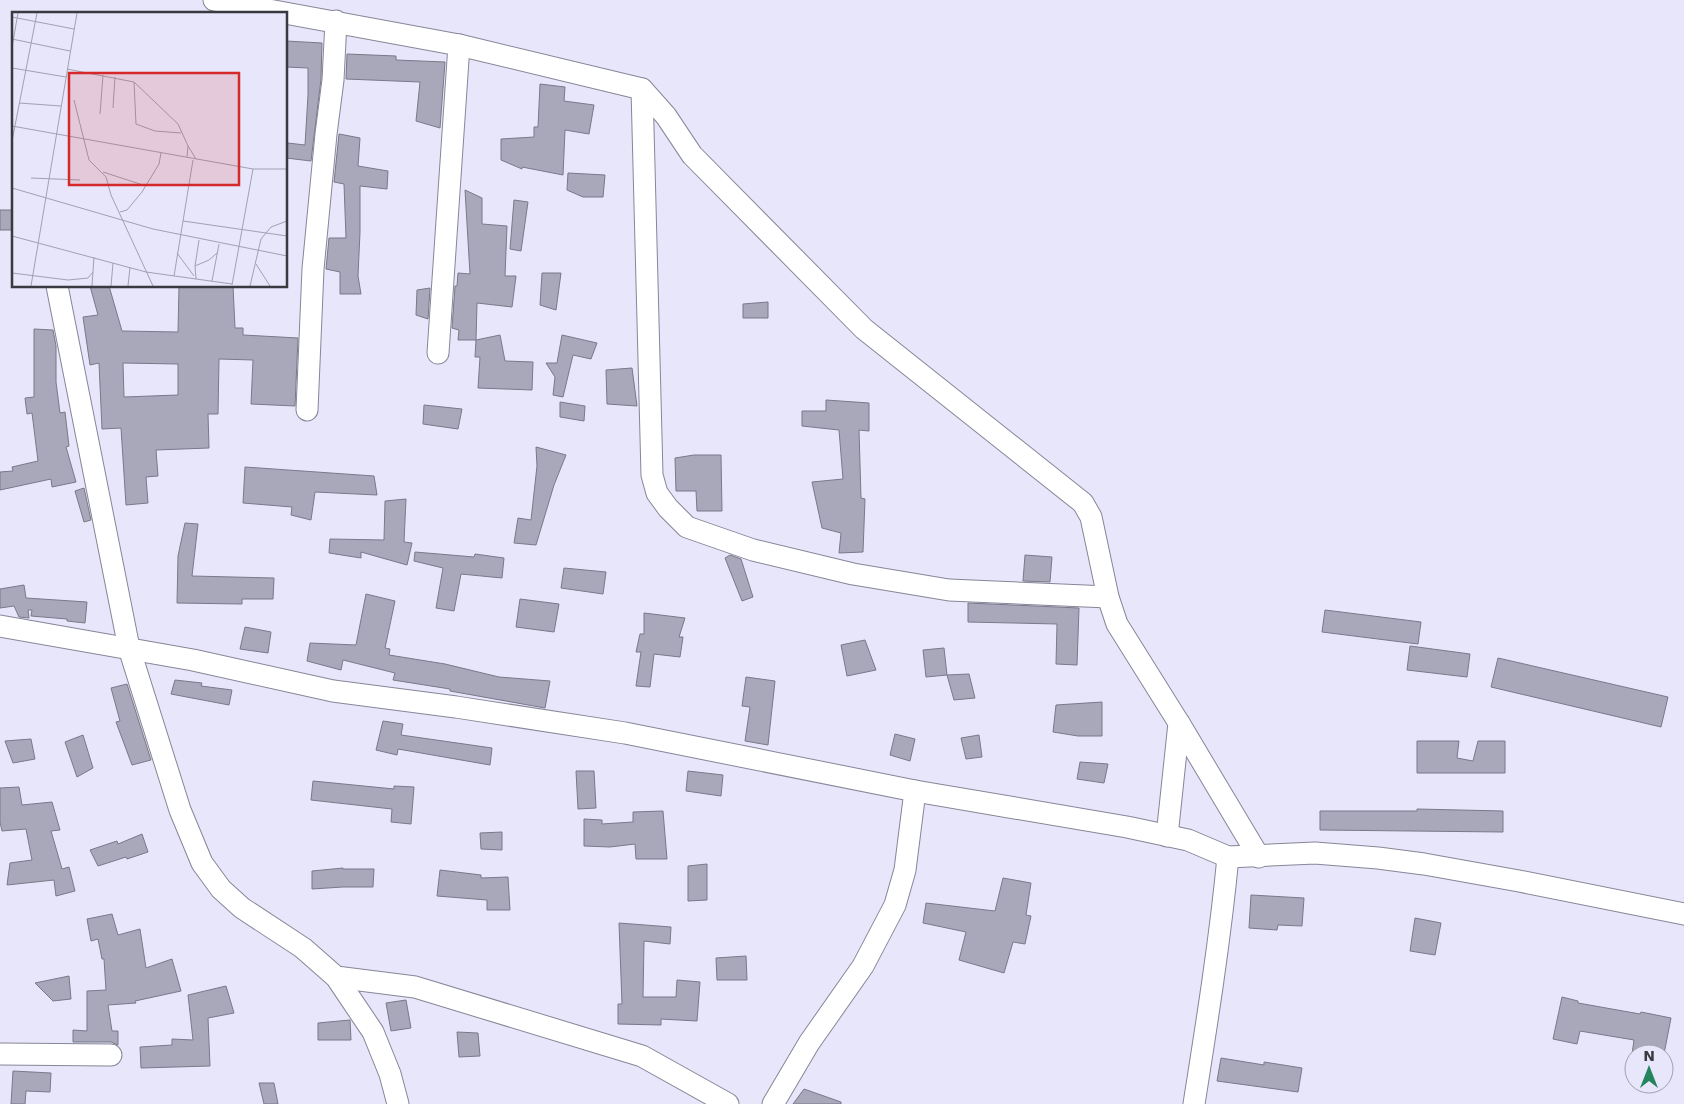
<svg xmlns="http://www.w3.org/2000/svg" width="1684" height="1104" font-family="'DejaVu Sans',sans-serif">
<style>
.building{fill:#a9a8ba;stroke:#79798a;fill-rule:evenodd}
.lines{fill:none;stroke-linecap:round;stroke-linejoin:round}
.street-casing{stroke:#878698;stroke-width:23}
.street{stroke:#fff;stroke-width:21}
.inset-road{fill:none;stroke:#a1a1b0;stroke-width:1}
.view{fill:#d62828;fill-opacity:0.15;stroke:#d62828;stroke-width:2.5}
.inset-edge{fill:none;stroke:#393940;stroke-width:2.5}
</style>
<rect width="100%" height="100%" fill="#e7e6fa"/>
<g class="building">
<path d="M286,41L322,43L321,79L311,161L286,158L288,143L305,145L308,95V68L286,67Z"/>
<path d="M347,54L396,56V60L445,62L440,128L416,121L420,82L346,79Z"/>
<path d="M540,84L565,87L564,101L594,105L589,134L565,130L563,175L522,167V169L501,160V139L534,137V127H538Z"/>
<path d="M339,134L360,138L358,166L388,171L387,189L360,186V232L358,276L361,294H340V272L326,269L329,238H346L344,184L334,182Z"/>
<path d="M568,173L605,175L603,197H583L567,190Z"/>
<path d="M465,190L482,198V224L507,226L505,276H516L512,307L477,303L476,340H458L459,330L452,328L455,286H457L458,273L470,274Z"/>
<path d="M514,200L528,202L521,251L510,249Z"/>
<rect x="0" y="210" width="14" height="20"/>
<path d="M542,273H561L556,310L540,305Z"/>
<path d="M90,286H109L122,331L178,332L179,286H233L235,328H243V335L298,338L295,406L251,404L253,360L219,359L218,414H208L209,448L156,450L158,476L146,477L148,503L126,505L121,428L102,429L99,363L90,365L83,317L98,315ZM123,363L178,364V395L124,397Z"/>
<path d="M430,288L428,319L416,315L417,290Z"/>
<path d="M768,302V318H743V304Z"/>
<path d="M34,329L53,330L56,346V382L60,413L65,412L69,446L66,447L76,482L52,487L51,479L0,490V472L13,471L12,467L38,461L32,413L27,414L25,398L34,397Z"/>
<path d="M500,335L505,361L533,362L532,390L478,388L480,357H475L476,340Z"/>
<path d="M562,335L597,343L591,359L573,355L563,397L553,395L555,377L546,363H557Z"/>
<path d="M632,368L637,406L607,404L606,370Z"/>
<path d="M826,400L869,403V431L859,430L861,498L865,499L863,552L839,553L841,533L822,528L812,482L843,479L839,430L802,426V411H826Z"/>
<path d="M560,402L585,406L584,421L560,417Z"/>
<path d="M424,405L462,409L458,429L423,424Z"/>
<path d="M536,447L566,455L554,485L536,545L514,543L518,518L531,520L537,466Z"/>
<path d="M694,455H721L722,511H697L696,491H676L675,458Z"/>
<path d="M245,467L374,476L377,495L315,492L311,520L291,515L292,507L243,503Z"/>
<path d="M84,488L91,520L84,522L75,491Z"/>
<path d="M406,499L404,542L412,543L407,565L361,552V558L329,553L330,539L384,540L385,501Z"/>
<path d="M185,523L198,524L192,576L274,578L273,599H242V604L177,603L178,556Z"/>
<path d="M415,552L474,557L475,554L504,558L502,578L461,574L454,611L436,608L443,568L414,561Z"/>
<path d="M730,555L741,559L753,597L742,601L725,558Z"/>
<path d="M1025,555L1052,557L1050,582L1023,581Z"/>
<path d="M564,568L606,572L603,594L561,588Z"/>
<path d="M24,585L26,598L87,602L85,623L67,621V619L31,616L32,610H28L29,618L19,617L14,606L0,608V589Z"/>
<path d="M366,594L395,601L385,648L390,649L389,655L445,664L499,677L550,681L545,708L450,691V689L393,680L395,673L343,660L341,670L307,661L310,643L356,645Z"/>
<path d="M520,599L559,604L554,632L516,627Z"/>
<path d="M968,603L1079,608L1077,665L1056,664L1057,624L968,622Z"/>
<path d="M1325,610L1421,622L1418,644L1322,632Z"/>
<path d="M644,613L685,618L679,637H683L680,657L654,654L650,687L636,686L641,652H636L640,634H644Z"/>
<path d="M245,627L271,632L268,653L240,649Z"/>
<path d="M865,640L876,670L847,676L841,645Z"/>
<path d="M1410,646L1470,654L1467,677L1407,670Z"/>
<path d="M944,648L947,675L926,677L923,650Z"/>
<path d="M1498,658L1668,697L1661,727L1491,687Z"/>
<path d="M969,674L975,698L954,700L947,675Z"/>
<path d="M746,677L775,681L768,745L745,741L750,707L742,706Z"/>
<path d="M175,680L202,683L201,686L232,690L229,705L171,694Z"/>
<path d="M127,684L151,760L132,765L116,722L120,721L111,688Z"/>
<path d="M1102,702V736H1078L1053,732L1056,705Z"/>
<path d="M383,721L403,724L401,735L492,748L490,765L398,749L397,755L376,750Z"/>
<path d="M895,734L915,739L910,761L890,755Z"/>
<path d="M83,735L93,768L77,777L65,742Z"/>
<path d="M979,735L982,757L966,759L961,738Z"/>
<path d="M31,739L35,759L13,763L5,741Z"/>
<path d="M1417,741H1459L1457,758L1473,761L1478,741H1505V773H1417Z"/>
<path d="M1080,762L1108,764L1104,783L1077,779Z"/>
<path d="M576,771H594L596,808L578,809Z"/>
<path d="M688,771L723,775L721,796L686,791Z"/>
<path d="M313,781L394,789V786L414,787L411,824L391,822L392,809L311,800Z"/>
<path d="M19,787L22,805L52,802L60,830L51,831L62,869L69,867L75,891L56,896L54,880L7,885L10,863L32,860L26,829L2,831L0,822V788Z"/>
<path d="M1417,809L1503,811V832L1320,830V811H1417Z"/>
<path d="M663,811L667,859H636L635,844L610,847L584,846V819L602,820V824L633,822V812Z"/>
<path d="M502,832V850L481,849L480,833Z"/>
<path d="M142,834L148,852L127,859L126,857L98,866L90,850L117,841L118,844Z"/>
<path d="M707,864V900L688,901V866Z"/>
<path d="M343,868V869H374L373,887H343L312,889V871Z"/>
<path d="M440,870L481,875V878L508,877L510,910H487V900L437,896Z"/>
<path d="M1003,878L1031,883L1026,915L1031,916L1025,944L1013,942L1004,973L959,960L966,932L923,923L926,903L995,911Z"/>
<path d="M1251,895L1304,898L1302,926L1278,925L1277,930L1249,928Z"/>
<path d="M112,914L118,935L140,929L146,968L172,959L181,991L135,1001L136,1003L108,1005L112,1031H118V1045L111,1042H73V1030L87,1031V991L106,990L104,959H102L98,939L91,941L87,919Z"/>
<path d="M1415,918L1441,923L1435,955L1410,951Z"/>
<path d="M619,923L671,927L670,944L644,941L643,997H676L677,980L700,982L697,1021L661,1019V1025L618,1024V1004H622Z"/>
<path d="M746,956L747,980H717L716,958Z"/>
<path d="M69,976L71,999L53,1001L35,983Z"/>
<path d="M226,986L234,1013L208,1018L210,1066L141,1068L140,1047L172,1045V1039L193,1040L188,995Z"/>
<path d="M1562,997L1578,1001V1003L1640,1014L1641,1012L1671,1018L1664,1054H1632L1634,1040L1580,1031L1577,1044L1553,1039Z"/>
<path d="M406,1000L411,1028L391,1031L386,1003Z"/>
<path d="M350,1020L351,1040H318V1023Z"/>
<path d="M457,1032L478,1033L480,1056L459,1057Z"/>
<path d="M1221,1058L1264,1065V1062L1302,1068L1298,1092L1217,1081Z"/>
<path d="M13,1071L51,1073L50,1092L26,1091L25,1104H11Z"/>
<path d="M259,1083H274L278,1104H264Z"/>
<path d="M804,1089L841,1102V1104H793Z"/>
</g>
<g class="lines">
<g class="street-casing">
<g id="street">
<path d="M214,0L459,45L642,89L652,475L657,493L668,508L687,527L753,550L853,574L949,590L1108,597"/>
<path d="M642,89L666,116L692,155L864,329L1083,503L1091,517L1108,597L1117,624L1179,723L1167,836"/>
<path d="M57,286L129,648L180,810L202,863L221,889L242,908L303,948L336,977L373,1032L390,1074L398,1104"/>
<path d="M438,353L459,45"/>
<path d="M307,410L313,269L326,134L333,80L336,21"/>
<path d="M0,626L193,660L333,691L456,707L625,733L915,791L1127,827L1188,840L1228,857L1315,853L1378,858L1424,864L1519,881L1684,914"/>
<path d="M1179,723L1259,857"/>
<path d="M336,977L415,987L642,1056L728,1104"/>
<path d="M0,1054L111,1055"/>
<path d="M773,1104L809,1043L863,966L895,905L905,870L915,791"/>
<path d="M1194,1104C1207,1022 1220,940 1228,857"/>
</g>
</g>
<use href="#street" class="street"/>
</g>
<g transform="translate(12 12)">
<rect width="275" height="275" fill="#e7e6fa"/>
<path class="inset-road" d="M0,5L62,17M0,27L58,39M0,35L6,1M0,56L54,65M55,57L122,70L124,112L143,119L169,121M122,70L166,112L176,134L175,145M62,88L77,148L94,165L99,183L141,274M7,91L49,94M101,96L103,65M88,102L91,63M0,114L241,157H275M0,129L25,1M176,134L184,147M91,160L134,174M19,166L68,168M0,176L141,217L275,244M108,200L115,198L130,180L147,152L149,141M171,209L275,224M0,224L134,260L220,272M165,241L182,264M244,252L258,274M183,254L187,228M0,261L56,268L76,266L81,260M162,264L181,148M184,267L183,254L197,248L205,241M200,269L207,232M220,273L241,157M19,274L65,1M80,274L82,245M99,274L101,251M116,274L118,255M238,274L249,227L259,215L275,209"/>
<path class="view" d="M57,61H227V173H57Z"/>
<rect width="275" height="275" class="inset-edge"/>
</g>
<g transform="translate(1649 1069)"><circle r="24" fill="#e7e6fa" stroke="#a1a1b0"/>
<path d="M0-4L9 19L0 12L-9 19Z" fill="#23845d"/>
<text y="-8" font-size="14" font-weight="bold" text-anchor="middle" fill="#393940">N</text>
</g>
</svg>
